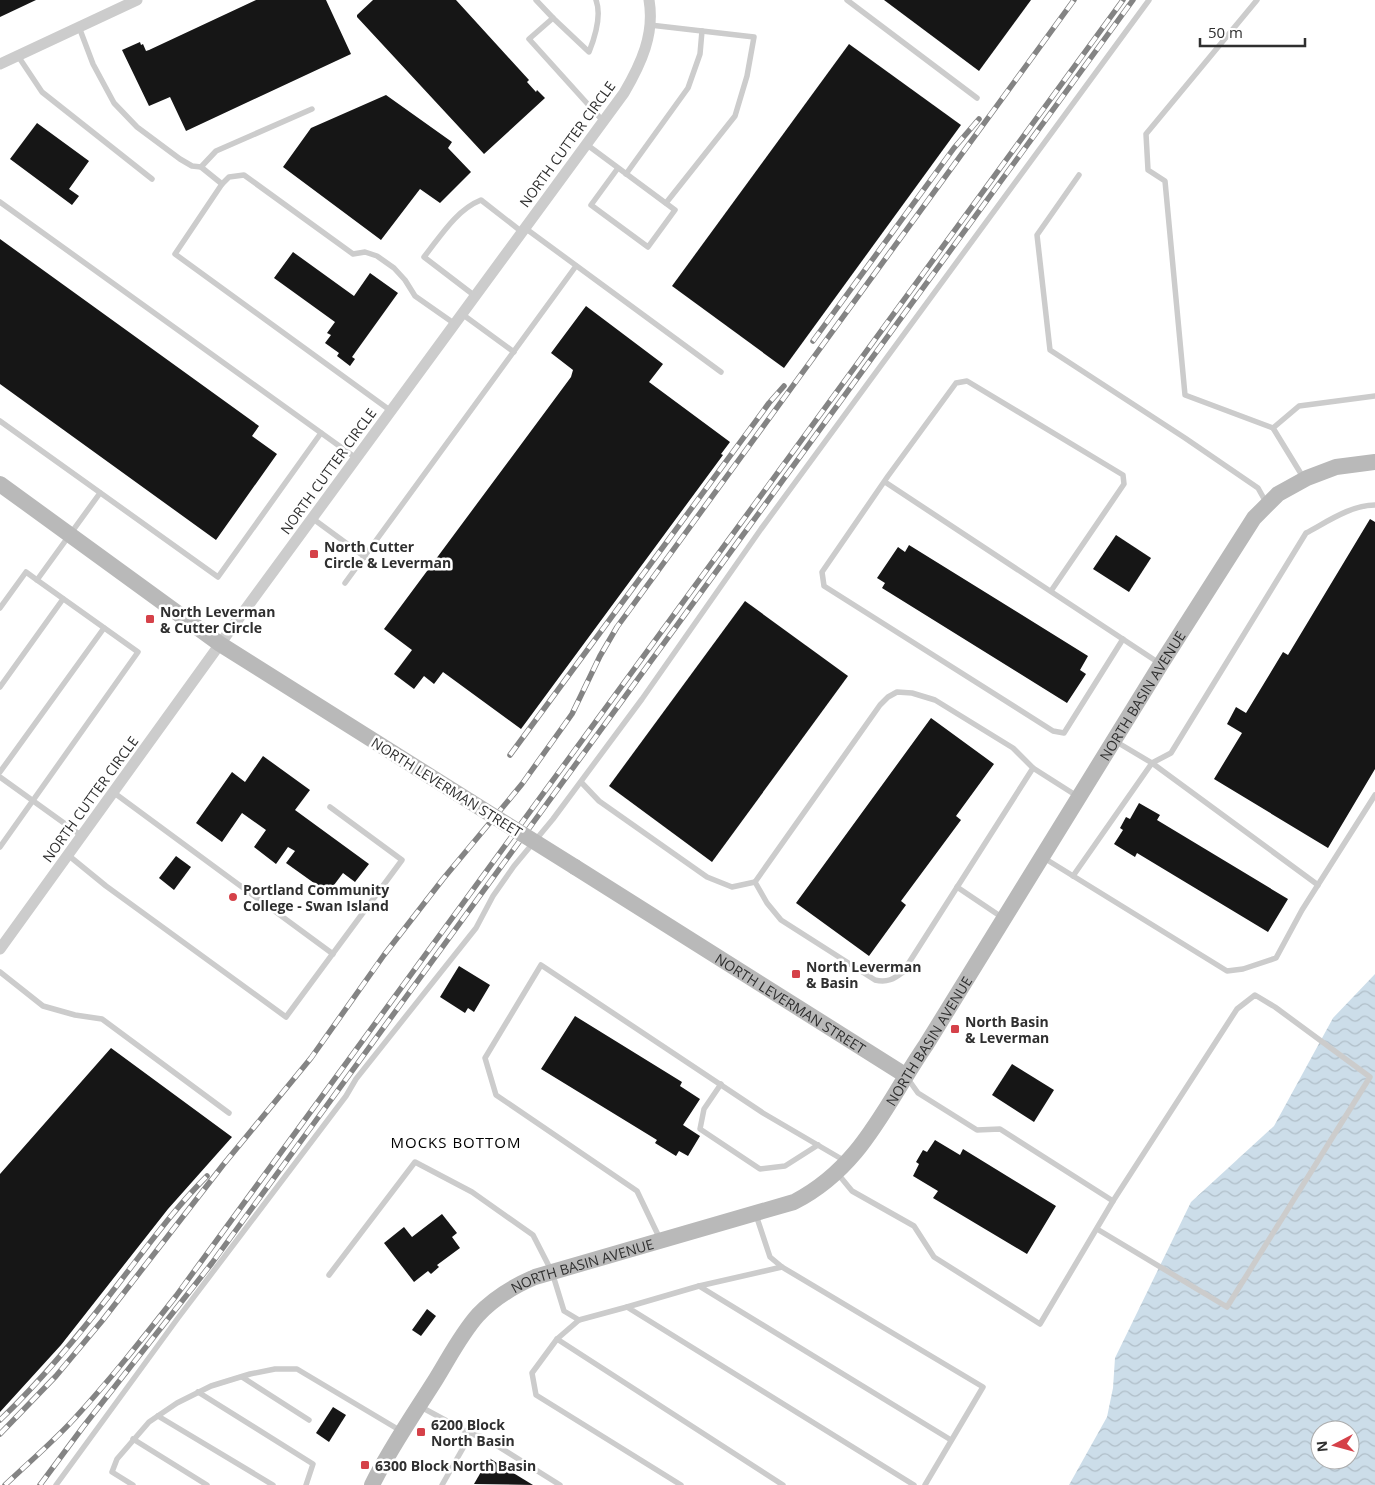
<svg xmlns="http://www.w3.org/2000/svg" width="1375" height="1485" font-family="'Open Sans',sans-serif">
<style>
.water{fill:url(#water-waves);fill-rule:evenodd}
.building{fill:#161616}
.lines{fill:none;stroke-linecap:round;stroke-linejoin:round}
.lane{stroke:#ccc;stroke-width:5.5}
.street{stroke:#ccc;stroke-width:11}
.secondary{stroke:#b9b9b9;stroke-width:16}
.rail-casing{stroke:#848484;stroke-width:5.5}
.rail{stroke:#fff;stroke-width:4;stroke-dasharray:11;stroke-linecap:butt}
.secondary-bridge{stroke:#b9b9b9;stroke-width:16}
.poi-dot{fill:#d54149;stroke:#fff;stroke-width:2}
.labels{text-anchor:middle;dominant-baseline:central;stroke-width:5;stroke-linejoin:round;paint-order:stroke}
.street-label{font-size:14px;fill:#2f2f2f;stroke:#fff}
.poi-label{font-size:14px;font-weight:bold;fill:#2f2f2f;stroke:#fff;text-anchor:start}
.neighbourhood-label{font-size:15px;letter-spacing:1px;fill:#000;stroke:#fff}
</style>
<defs>
<pattern id="water-waves" width="16" height="10" patternUnits="userSpaceOnUse" patternTransform="scale(1.25)"><rect width="16" height="10" fill="#ccdde9"/><path d="M0 5q4-4 8 0t8 0" fill="none" stroke="#b0bec8"/></pattern>
</defs>
<rect width="100%" height="100%" fill="#fff"/>
<path class="water" d="M1375,974V1485H1069L1107,1417L1113,1388L1115,1358L1191,1202L1274,1126L1333,1018ZM1320,1430H1350V1460H1320Z"/>
<g class="building">
<path d="M0,0H36L0,17Z"/>
<path d="M256,0H326L351,54L186,131L170,97L149,106L122,50L140,42L141,45L143,44L146,51L149,50Z"/>
<path d="M373,0H456L529,80L527,82L536,92L537,90L545,98L484,154L357,17V15Z"/>
<path d="M884,0H1031L979,71Z"/>
<path d="M849,44L961,125L784,368L672,286Z"/>
<path d="M386,95L452,142L448,148L471,172L440,203L420,189L381,240L283,167L311,128Z"/>
<path d="M37,123L89,161L69,189L79,196L72,205L10,159Z"/>
<path d="M0,239L259,426L252,436L277,454L216,540L0,384Z"/>
<path d="M293,252L354,296L370,273L398,293L352,357L355,359L350,366L337,356L339,353L325,343L331,335L327,333L335,322L274,278Z"/>
<path d="M586,306L663,364L649,382L730,442L721,454L723,455L521,729L443,672L434,684L424,676L414,689L394,674L412,650L384,629L571,377L573,370L551,353Z"/>
<path d="M1370,519L1375,522V769L1328,848L1214,779L1242,733L1227,724L1236,707L1246,713L1283,652L1288,655Z"/>
<path d="M1116,535L1151,558L1129,592L1093,569Z"/>
<path d="M909,545L1088,656L1080,670L1086,674L1067,703L882,588L885,583L877,578L898,547L905,552Z"/>
<path d="M745,601L848,676L712,862L609,786Z"/>
<path d="M931,718L994,764L956,816L961,820L901,901L906,905L869,956L796,903Z"/>
<path d="M263,756L310,790L295,810L369,864L355,882L343,873L328,893L286,863L295,851L288,847L276,864L254,847L266,830L242,813L222,842L196,823L232,772L245,782Z"/>
<path d="M1139,803L1160,815L1157,820L1288,899L1268,932L1137,853L1135,857L1114,844L1123,830L1120,828L1126,817L1130,819Z"/>
<path d="M176,856L191,867L174,890L159,878Z"/>
<path d="M459,966L490,985L474,1012L468,1008L465,1013L440,997Z"/>
<path d="M575,1016L682,1082L680,1086L700,1099L683,1125L700,1136L688,1156L679,1151L676,1156L655,1143L657,1140L541,1069Z"/>
<path d="M111,1048L232,1137L168,1209L61,1345L0,1412V1174Z"/>
<path d="M1012,1064L1054,1090L1034,1122L992,1095Z"/>
<path d="M935,1140L960,1155L963,1149L1056,1206L1027,1254L933,1198L938,1191L913,1176L919,1164L916,1162L923,1150L927,1152Z"/>
<path d="M442,1214L457,1233L452,1237L460,1248L437,1265L439,1267L431,1274L428,1271L414,1282L384,1243L404,1227L412,1237Z"/>
<path d="M427,1309L436,1316L421,1336L412,1330Z"/>
<path d="M333,1407L346,1415L329,1442L316,1433Z"/>
<path d="M489,1458L533,1485L474,1484Z"/>
</g>
<g class="lines">
<g class="lane">
<path d="M536,0L553,18"/>
<path d="M596,0C602,16 595,37 589,52L553,18L529,39L603,121"/>
<path d="M847,0L977,98"/>
<path d="M1257,0L1146,134L1148,170L1165,181L1185,395L1273,428"/>
<path d="M650,25L754,37L747,76L735,116L666,203"/>
<path d="M79,27L93,64L114,103L137,127L180,159L192,166L201,167L222,184"/>
<path d="M18,56L42,92L152,179"/>
<path d="M586,144L675,210L648,247L591,205L618,168"/>
<path d="M201,167L216,151L312,109"/>
<path d="M626,174L688,88L700,54L702,31"/>
<path d="M1079,175L1037,235L1050,350L1185,438L1258,488L1267,504"/>
<path d="M0,202L356,458"/>
<path d="M525,228L721,372"/>
<path d="M475,296L424,257C440,237 456,210 481,200L522,232"/>
<path d="M462,314L514,352"/>
<path d="M391,411L175,254L222,184L229,177L244,175L353,254L365,252L377,256L394,268L405,280L415,296L455,324"/>
<path d="M0,421L218,577L321,433"/>
<path d="M1303,477L1273,428L1299,406L1375,396"/>
<path d="M885,482L1159,663"/>
<path d="M312,518L365,557"/>
<path d="M345,583L576,266"/>
<path d="M1051,591L1124,484L1123,475L967,381L956,383L888,476L822,572L824,586L1053,731L1064,733L1123,639"/>
<path d="M0,608L26,572L37,580"/>
<path d="M0,687L63,599"/>
<path d="M897,692L912,693L935,700L1013,748L1033,768L903,972C894,979 887,983 875,980L781,920L767,903L755,882L880,705L888,697Z"/>
<path d="M1115,741L1152,763L1171,753L1306,533C1327,522 1351,505 1375,505"/>
<path d="M1033,768L1077,796"/>
<path d="M0,772L104,628"/>
<path d="M0,777L82,836"/>
<path d="M581,782L599,801L707,877L732,887L755,882"/>
<path d="M113,792L333,954"/>
<path d="M0,847L138,652L37,580L100,493"/>
<path d="M68,855L106,886L286,1017L402,860L330,807"/>
<path d="M1044,858L1227,971L1243,969L1276,958L1302,910L1375,795"/>
<path d="M1073,876L1152,763L1318,885"/>
<path d="M957,887L1003,918"/>
<path d="M0,972L43,1006L75,1015L102,1019L229,1113"/>
<path d="M908,1079L918,1093L977,1130L1000,1129L1113,1201"/>
<path d="M721,1084L704,1109L700,1129L760,1169L785,1166L818,1145"/>
<path d="M838,1174L852,1191L914,1226L934,1257L1040,1324L1113,1201L1237,1009L1255,995L1275,1007L1370,1077L1227,1307L1097,1229"/>
<path d="M756,1215L770,1257L782,1267L983,1387L925,1485"/>
<path d="M660,1239L637,1191L496,1095L485,1058L541,965L763,1113L845,1161"/>
<path d="M782,1267L699,1286L951,1440"/>
<path d="M329,1275L415,1162L472,1192L533,1235L552,1272L564,1311L579,1320L557,1339L532,1373L536,1395L681,1485"/>
<path d="M699,1286L627,1307L914,1485"/>
<path d="M579,1320L627,1307"/>
<path d="M557,1339L783,1485"/>
<path d="M242,1377L309,1420"/>
<path d="M198,1392L313,1464L306,1485"/>
<path d="M421,1407L471,1434L483,1437L560,1485"/>
<path d="M158,1416L273,1485"/>
<path d="M133,1439L207,1485"/>
<path d="M56,1485L178,1318L346,1096L356,1079L476,928L493,896L514,866L553,819L642,699L761,529L1149,0"/>
<path d="M133,1485L112,1472L117,1459L149,1422L177,1403L211,1386L250,1374L275,1369H297L401,1431"/>
<path d="M442,1485L471,1434"/>
</g>
<g class="street">
<path d="M0,64L137,0"/>
<path d="M0,949L220,644L624,93C641,64 655,34 649,0"/>
</g>
<g class="secondary">
<path d="M0,484L220,644L471,802"/>
<path id="s1" d="M575,867L905,1075"/>
<path id="s2" d="M372,1485C390,1448 414,1414 436,1379C449,1358 461,1334 478,1315C494,1298 514,1286 535,1277L794,1202C862,1167 885,1105 926,1045L1161,664L1254,518L1278,494L1307,478L1336,467L1375,462"/>
</g>
<g class="rail-casing">
<g id="rail">
<path d="M813,341L954,148L979,119"/>
<path d="M510,755L769,403L784,386"/>
<path d="M0,1420C45,1377 84,1329 122,1279C149,1244 175,1208 207,1176"/>
<path d="M0,1434L56,1376L102,1321L223,1165L311,1058L384,955L443,879L522,784L572,714L600,656L617,627L1074,0"/>
<path d="M5,1485C28,1463 52,1443 74,1419C110,1380 143,1338 176,1296L1123,0"/>
<path d="M40,1485L83,1427L212,1263L1133,0"/>
</g>
</g>
<use href="#rail" class="rail"/>
<path class="secondary-bridge" d="M471,802L575,867"/>
</g>
<g class="poi-dot">
<rect x="309" y="549" width="10" height="10" rx="2.5"/>
<rect x="145" y="614" width="10" height="10" rx="2.5"/>
<circle cx="233" cy="897" r="5"/>
<rect x="791" y="969" width="10" height="10" rx="2.5"/>
<rect x="950" y="1024" width="10" height="10" rx="2.5"/>
<rect x="416" y="1427" width="10" height="10" rx="2.5"/>
<rect x="360" y="1460" width="10" height="10" rx="2.5"/>
</g>
<g class="labels">
<g class="street-label">
<text transform="translate(567 144) rotate(-54)">NORTH CUTTER CIRCLE</text>
<text transform="translate(328 471) rotate(-54)">NORTH CUTTER CIRCLE</text>
<text stroke="none"><textPath href="#s2" startOffset="1158">NORTH BASIN AVENUE</textPath></text>
<text transform="translate(447 787) rotate(32)">NORTH LEVERMAN STREET</text>
<text transform="translate(90 799) rotate(-54)">NORTH CUTTER CIRCLE</text>
<text stroke="none"><textPath href="#s1" startOffset="255">NORTH LEVERMAN STREET</textPath></text>
<text stroke="none"><textPath href="#s2" startOffset="752">NORTH BASIN AVENUE</textPath></text>
<text stroke="none"><textPath href="#s2" startOffset="318">NORTH BASIN AVENUE</textPath></text>
</g>
<g class="poi-label">
<text x="324" y="546">North Cutter<tspan x="324" dy="16">Circle &amp; Leverman</tspan></text>
<text x="160" y="611">North Leverman<tspan x="160" dy="16">&amp; Cutter Circle</tspan></text>
<text x="243" y="889">Portland Community<tspan x="243" dy="16">College - Swan Island</tspan></text>
<text x="806" y="966">North Leverman<tspan x="806" dy="16">&amp; Basin</tspan></text>
<text x="965" y="1021">North Basin<tspan x="965" dy="16">&amp; Leverman</tspan></text>
<text x="431" y="1424">6200 Block<tspan x="431" dy="16">North Basin</tspan></text>
<text x="375" y="1465">6300 Block North Basin</text>
</g>
<g class="neighbourhood-label">
<text x="456" y="1142">MOCKS BOTTOM</text>
</g>
</g>
<g transform="translate(1335 1445) rotate(264)"><circle r="24" fill="#ffffff" stroke="#acacac"/>
<path d="M0-4L9 19L0 12L-9 19Z" fill="#d54149"/>
<text y="-8" font-size="14" font-weight="bold" text-anchor="middle" fill="#2f2f2f">N</text>
</g>
<path d="M1200 38v8h105v-8" fill="none" stroke="#2f2f2f" stroke-width="2.5"/>
<text x="1208" y="38" font-size="15" fill="#2f2f2f" stroke="#ffffff" stroke-width="4" paint-order="stroke">50 m</text>
</svg>
